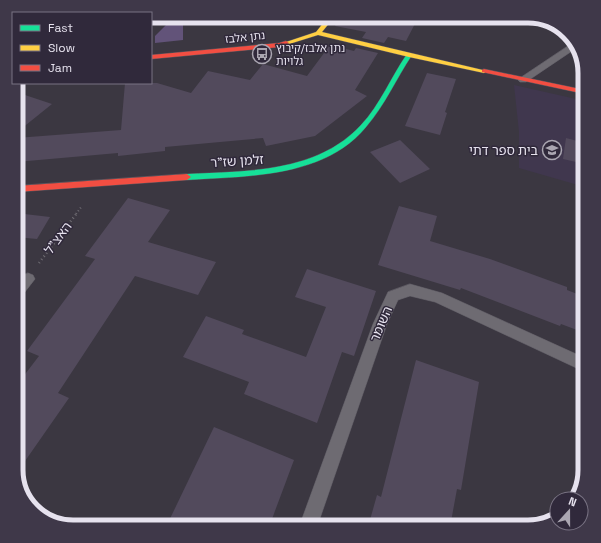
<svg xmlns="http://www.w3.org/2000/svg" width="601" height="543" font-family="'Space Grotesk','Noto Sans Hebrew',sans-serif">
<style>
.built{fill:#40374e}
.green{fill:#625379}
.building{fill:#524a5c}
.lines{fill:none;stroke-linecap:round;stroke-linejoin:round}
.lane-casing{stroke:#59565f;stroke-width:1}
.fast-casing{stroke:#59565f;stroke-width:1}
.slow-casing{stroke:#59565f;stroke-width:1}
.jam-casing{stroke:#59565f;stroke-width:1}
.path-far1{stroke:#6f6c73;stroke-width:2;stroke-dasharray:1 2.5;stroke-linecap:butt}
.path{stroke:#6f6c73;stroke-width:2.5;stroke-dasharray:1 3;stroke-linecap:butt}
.lane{fill:#6e6b72;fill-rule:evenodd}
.fast{fill:#16e098;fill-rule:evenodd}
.slow{fill:#ffcf43;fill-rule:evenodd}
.jam{fill:#f24e42;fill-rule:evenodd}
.labels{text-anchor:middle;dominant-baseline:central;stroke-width:3;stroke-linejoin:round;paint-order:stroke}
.far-street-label{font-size:11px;fill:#e6e2ee;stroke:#30293b}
.far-poi-label{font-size:11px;fill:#e6e2ee;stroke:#30293b;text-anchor:start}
.poi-label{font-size:13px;fill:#e6e2ee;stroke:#30293b;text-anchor:end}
.street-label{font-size:13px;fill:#e6e2ee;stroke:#30293b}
.rim{fill:none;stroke:#e6e2ee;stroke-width:5}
</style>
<rect width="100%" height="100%" fill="#3b3741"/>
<path class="built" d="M514,85L585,101V187L519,168V132Z"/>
<path class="green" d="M171,20L183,21V40L155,43V36Z"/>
<g class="building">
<path d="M340,16H419L406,41L388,37L384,43L362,38L366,32L335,26Z"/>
<path d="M330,45L354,51L356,48L378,53L355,90L367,96L315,136L266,146L263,138L165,147V151L118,156V153L16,162V138L121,130L125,83H157L191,93L208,71L250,80L263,64L307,76Z"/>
<path d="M427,73L456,79L445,112L447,113L440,135L405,126Z"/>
<path d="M16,92L52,104L16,133Z"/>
<path d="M566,138L585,143V164L563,159Z"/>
<path d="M400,140L430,169L400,183L370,152Z"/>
<path d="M128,198L170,210L148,242L216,262L198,295L135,276L58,393L69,398L16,474V386L39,356L27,351L95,259L85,256Z"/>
<path d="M399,206L437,216L430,241L490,259L567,287V290L585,297V333L561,324L560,326L461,288L460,290L378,265Z"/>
<path d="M16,213L50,217L37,239L16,237Z"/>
<path d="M307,269L376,291L354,356L342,352L317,423L244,394L249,382L183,357L206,316L244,330L242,334L306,357L326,307L295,297Z"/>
<path d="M416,360L479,382L461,490L457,489L450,527H368L377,495L381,497Z"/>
<path d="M214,427L294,460L269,527H166Z"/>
</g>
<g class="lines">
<g class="lane-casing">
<g id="lane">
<path d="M571,44H573L575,49L526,82H520L518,80L520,78Z"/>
<path d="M28,273L33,275L35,279L21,297L16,299V283L23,275Z"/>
<path d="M410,284L442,293L585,358V372L435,302L410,296L398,300L387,324L317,527H299L373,324L388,292Z"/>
</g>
</g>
<g class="fast-casing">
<path id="fast" d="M407,54L412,55C396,79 385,105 366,127C324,178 247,176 187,180L183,177L187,174C246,171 317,173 361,125C380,105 391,77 407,54Z"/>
</g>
<g class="slow-casing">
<path id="slow" d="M329,16H335L322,32L487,71L484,73L409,57L318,35L286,45L283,43L316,32Z"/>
</g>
<g class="jam-casing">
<g id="jam">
<path d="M286,41L289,43L280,47L151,59V55L279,43Z"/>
<path d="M484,69L585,90V94L482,72V70Z"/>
<path d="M187,174L191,177L187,180L16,192V186Z"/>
</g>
</g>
<path class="path-far1" d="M76,214L82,206"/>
<path class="path" d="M39,263L77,213"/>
<use href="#lane" class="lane"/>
<use href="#fast" class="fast"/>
<use href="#slow" class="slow"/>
<use href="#jam" class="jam"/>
</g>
<defs>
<g id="bus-ring" transform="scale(1)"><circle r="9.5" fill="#30293b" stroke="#aaa6b1" stroke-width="1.5"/><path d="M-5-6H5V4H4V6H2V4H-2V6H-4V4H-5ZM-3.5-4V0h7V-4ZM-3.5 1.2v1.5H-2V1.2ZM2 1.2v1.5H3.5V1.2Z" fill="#aaa6b1"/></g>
<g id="school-ring" transform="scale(1)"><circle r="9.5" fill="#30293b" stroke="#aaa6b1" stroke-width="1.5"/><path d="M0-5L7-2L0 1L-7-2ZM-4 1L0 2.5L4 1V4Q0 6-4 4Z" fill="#aaa6b1"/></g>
</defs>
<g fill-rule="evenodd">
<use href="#bus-ring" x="262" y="54"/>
<use href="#school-ring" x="552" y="150"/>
</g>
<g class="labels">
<g class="far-street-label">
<text transform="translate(245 37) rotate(-6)">נתן אלבז</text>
</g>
<g class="far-poi-label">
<text x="276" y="48">נתן אלבז/קיבוץ<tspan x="276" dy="13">גלויות</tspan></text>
</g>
<g class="poi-label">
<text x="538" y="150">בית ספר דתי</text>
</g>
<g class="street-label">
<text transform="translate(237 161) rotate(-4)">זלמן שז"ר</text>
<text transform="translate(58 238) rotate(-54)">האצ"ל</text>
<text transform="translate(381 324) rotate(-67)">השומר</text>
</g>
</g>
<path d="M0 0H601V543H0ZM73 23H528A50 50 0 0 1 578 73V470A50 50 0 0 1 528 520H73A50 50 0 0 1 23 470V73A50 50 0 0 1 73 23Z" fill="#3f3849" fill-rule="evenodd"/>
<path class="rim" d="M73 23H528A50 50 0 0 1 578 73V470A50 50 0 0 1 528 520H73A50 50 0 0 1 23 470V73A50 50 0 0 1 73 23Z"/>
<rect x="12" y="12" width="140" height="72" fill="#30293b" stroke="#797383"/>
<rect x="20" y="25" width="20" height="6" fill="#16e098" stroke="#797383"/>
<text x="48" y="32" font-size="12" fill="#e6e2ee">Fast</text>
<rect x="20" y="45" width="20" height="6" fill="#ffcf43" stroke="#797383"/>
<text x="48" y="52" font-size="12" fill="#e6e2ee">Slow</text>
<rect x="20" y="65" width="20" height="6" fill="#f24e42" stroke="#797383"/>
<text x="48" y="72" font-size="12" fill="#e6e2ee">Jam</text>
<g transform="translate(569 511) rotate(21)"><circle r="19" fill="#30293b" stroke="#797383"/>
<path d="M0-3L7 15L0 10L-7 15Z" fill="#aaa6b1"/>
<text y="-6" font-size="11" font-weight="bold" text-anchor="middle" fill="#e6e2ee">N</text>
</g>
</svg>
